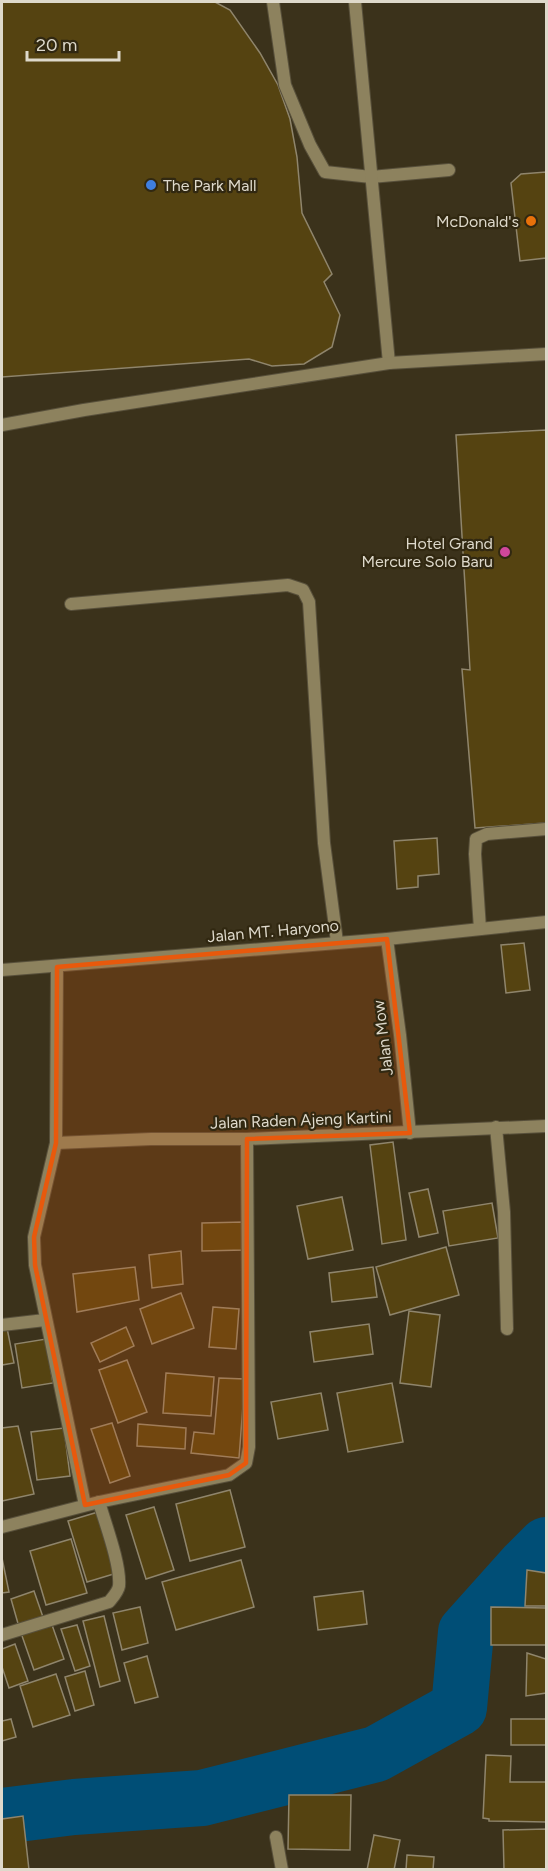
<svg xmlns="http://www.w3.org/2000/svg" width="548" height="1871" font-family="Figtree,sans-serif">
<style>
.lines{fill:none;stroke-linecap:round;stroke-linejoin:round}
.river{stroke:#004e76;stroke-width:56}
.building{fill:#554311;stroke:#8f856c;stroke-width:1.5}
.service-casing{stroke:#58503b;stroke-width:14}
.minor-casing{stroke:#58503b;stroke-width:14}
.service{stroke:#8d825e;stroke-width:12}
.minor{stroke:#8d825e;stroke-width:12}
.marked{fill:#e8590c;fill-opacity:0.2;stroke:#e8590c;stroke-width:4.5;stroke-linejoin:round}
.shop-dot{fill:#3f7fe0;stroke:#312811;stroke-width:2}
.food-dot{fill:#e8710a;stroke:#312811;stroke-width:2}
.hotel-dot{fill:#d1479c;stroke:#312811;stroke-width:2}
.labels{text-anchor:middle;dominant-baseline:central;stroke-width:4.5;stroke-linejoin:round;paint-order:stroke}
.poi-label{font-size:16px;fill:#ded9cb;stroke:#312811;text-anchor:end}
.street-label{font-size:16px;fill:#ded9cb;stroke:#312811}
</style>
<rect width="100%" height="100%" fill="#3b321b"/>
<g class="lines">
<path class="river" d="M2,1816L74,1807L202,1798L376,1754L459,1708L466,1632L526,1565L546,1545"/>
</g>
<g class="building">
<path d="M2,2H215L230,10L260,53L278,85L290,119L297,157L302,213L332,274L324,282L340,315L332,347L304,364L272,366L249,359L2,377Z"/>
<path d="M546,172V258L520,261L511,183L521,174Z"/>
<path d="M546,430V823L475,828L462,669L470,670L456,435Z"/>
<path d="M437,838L439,874L418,876V887L397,889L394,841Z"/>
<path d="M524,943L530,990L506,993L501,945Z"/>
<path d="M393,1142L406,1240L382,1244L370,1145Z"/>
<path d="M428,1189L438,1233L419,1237L409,1193Z"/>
<path d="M342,1197L353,1250L308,1259L297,1206Z"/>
<path d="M492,1203L498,1238L449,1246L443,1211Z"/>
<path d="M244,1222V1250L202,1251V1223Z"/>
<path d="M446,1247L459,1295L390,1315L376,1267Z"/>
<path d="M181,1251L183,1284L152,1288L149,1255Z"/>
<path d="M135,1267L139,1300L77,1312L73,1274Z"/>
<path d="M373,1267L377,1297L332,1302L329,1273Z"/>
<path d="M181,1293L194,1328L152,1344L140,1309Z"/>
<path d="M213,1307L239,1309L236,1349L209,1347Z"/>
<path d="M409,1311L440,1315L431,1387L400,1383Z"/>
<path d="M369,1324L373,1354L314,1362L310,1332Z"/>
<path d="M126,1327L134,1346L100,1362L91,1343Z"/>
<path d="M7,1328L14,1363L2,1365V1329Z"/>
<path d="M46,1339L53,1383L22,1388L15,1344Z"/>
<path d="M127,1360L147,1412L118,1423L99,1370Z"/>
<path d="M166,1373L214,1377L211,1416L163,1413Z"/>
<path d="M219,1378L245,1379L239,1458L191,1453L194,1432L214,1434Z"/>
<path d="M392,1383L403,1442L348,1452L337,1393Z"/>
<path d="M321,1393L328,1430L278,1439L271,1402Z"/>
<path d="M112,1423L130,1476L110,1483L91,1429Z"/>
<path d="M138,1424L186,1428L185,1449L137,1446Z"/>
<path d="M18,1426L34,1494L2,1501V1428Z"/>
<path d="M64,1428L70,1476L37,1480L31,1432Z"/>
<path d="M230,1490L245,1547L190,1561L176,1504Z"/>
<path d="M154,1507L174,1570L146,1579L126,1515Z"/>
<path d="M98,1512L117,1573L87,1582L68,1521Z"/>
<path d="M71,1539L87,1593L46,1605L30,1551Z"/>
<path d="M2,1558L9,1592L2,1593Z"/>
<path d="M241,1560L254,1607L176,1630L162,1582Z"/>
<path d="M527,1570L546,1573V1606H525Z"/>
<path d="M34,1591L44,1620L19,1627L11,1599Z"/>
<path d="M363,1591L367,1624L318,1630L314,1597Z"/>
<path d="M140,1607L148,1643L122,1650L113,1613Z"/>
<path d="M491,1607L546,1608V1645H491Z"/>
<path d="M104,1616L120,1681L100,1687L83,1621Z"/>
<path d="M51,1622L64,1659L34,1670L21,1633Z"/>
<path d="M77,1625L90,1666L75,1671L61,1629Z"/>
<path d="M15,1644L28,1681L9,1688L2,1667V1649Z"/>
<path d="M527,1653L546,1659V1693L526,1696Z"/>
<path d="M147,1656L158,1697L135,1703L124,1663Z"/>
<path d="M85,1671L94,1705L75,1711L65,1677Z"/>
<path d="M56,1674L70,1715L33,1727L20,1686Z"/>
<path d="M11,1719L16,1737L2,1741V1721Z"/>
<rect x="511" y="1719" width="35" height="26"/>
<path d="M486,1755L511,1756L510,1782H546V1822L489,1821V1819L483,1818Z"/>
<path d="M289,1795H351L350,1850L288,1849Z"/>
<path d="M23,1816L29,1870H2V1819Z"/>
<path d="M546,1829V1870H504L503,1830Z"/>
<path d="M374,1835L400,1840L394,1870H367Z"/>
<path d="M407,1855L434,1857L433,1870H406Z"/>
</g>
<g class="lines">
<g class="service-casing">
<g id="service">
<path d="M273,2L285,85L310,145L325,172L371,177L449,170"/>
<path d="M355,2L389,363"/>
<path d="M2,425L84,410L389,363L546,354"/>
<path d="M480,929L475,854L476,839L487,834L546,829"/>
</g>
</g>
<g class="minor-casing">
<g id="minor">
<path d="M71,604L288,585L303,590L309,602L324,843L337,942"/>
<path d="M387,939L400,1035L410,1133"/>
<path d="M57,967L56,1143L34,1237L35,1265L85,1505"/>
<path d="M2,970L387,939L546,922"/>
<path d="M496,1127L504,1212L507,1329"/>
<path d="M56,1143L151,1139H247L546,1126"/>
<path d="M2,1325L45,1320"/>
<path d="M2,1527L99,1502L229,1475L246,1463L249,1447L247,1139"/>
<path d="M2,1635L109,1602C113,1597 118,1592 119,1586C121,1565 105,1523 99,1502"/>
<path d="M276,1837L282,1870"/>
</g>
</g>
<use href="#service" class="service"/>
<use href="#minor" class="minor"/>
</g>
<path class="marked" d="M387,939L410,1133L247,1139L246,1463L229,1475L85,1505L35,1265L34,1237L56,1143L57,967Z"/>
<circle class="shop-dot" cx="151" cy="185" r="6"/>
<circle class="food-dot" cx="531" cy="221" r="6"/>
<circle class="hotel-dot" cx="505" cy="552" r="6"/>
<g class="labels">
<g class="poi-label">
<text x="163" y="185" text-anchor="start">The Park Mall</text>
<text x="519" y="221">McDonald's</text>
<text x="493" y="543">Hotel Grand<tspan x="493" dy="18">Mercure Solo Baru</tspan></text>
</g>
<g class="street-label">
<text transform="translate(273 931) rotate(-5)">Jalan MT. Haryono</text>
<text transform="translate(383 1038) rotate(-97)">Jalan Mow</text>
<text transform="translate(301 1120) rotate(-2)">Jalan Raden Ajeng Kartini</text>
</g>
</g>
<rect width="548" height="1871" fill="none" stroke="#ded9cb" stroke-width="6"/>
<path d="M27 51v9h92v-9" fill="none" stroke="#ded9cb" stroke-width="3"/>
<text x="36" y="51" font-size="18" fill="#ded9cb" stroke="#312811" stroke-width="4.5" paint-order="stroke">20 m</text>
</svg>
